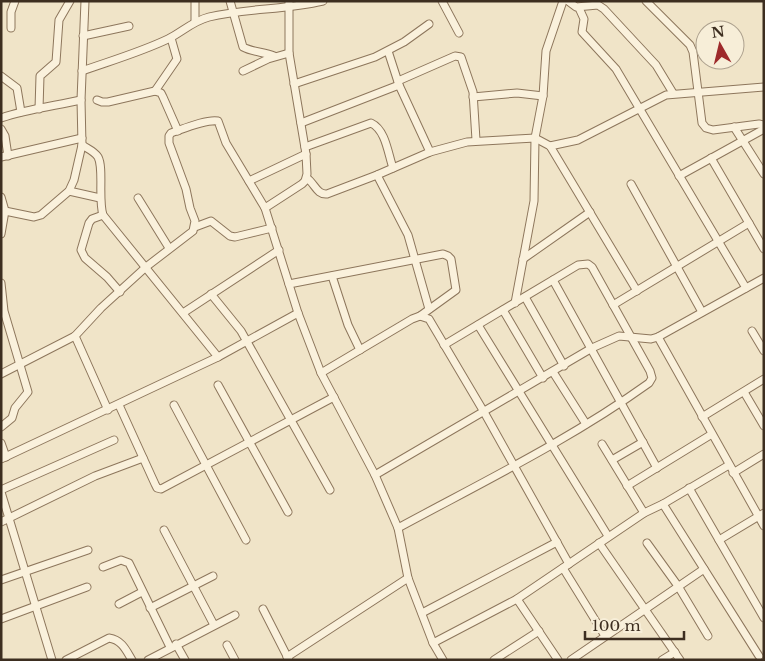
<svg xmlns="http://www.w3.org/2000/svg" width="765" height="661" font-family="'Libre Baskerville',serif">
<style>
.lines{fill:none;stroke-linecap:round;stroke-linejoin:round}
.minor-casing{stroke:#8d765c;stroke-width:9}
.minor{stroke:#faf1dc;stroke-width:7}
</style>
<rect width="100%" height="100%" fill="#f0e4c8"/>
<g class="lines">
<g class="minor-casing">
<g id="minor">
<path d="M195,1V22"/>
<path d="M230,1L243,47C252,52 264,52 274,56"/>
<path d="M442,1L459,33"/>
<path d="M568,1L576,7L598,5L604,9L656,65L673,93"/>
<path d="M646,1L690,45L693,52L702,123L706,128L713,130L759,124L764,125"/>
<path d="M579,8L584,19L582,32L616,69L746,288"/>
<path d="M11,28V12L15,1"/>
<path d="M83,36L129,26"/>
<path d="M388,51L399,85L430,152"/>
<path d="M82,71C110,61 141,52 168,39C182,32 193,21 209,17C246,8 285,10 323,1"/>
<path d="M243,71L268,59L289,53"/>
<path d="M1,76L17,88L21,112"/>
<path d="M398,81L455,56L461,57L473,92L476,140"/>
<path d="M294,84L375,57L404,42L429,24"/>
<path d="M155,91L177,59L171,38"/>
<path d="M473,97L517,93L543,96"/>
<path d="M97,100L102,102H108L155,91L161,93L163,97L178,131"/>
<path d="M39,109L40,76L56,62L59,20L70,1"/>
<path d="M1,118C27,109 54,106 81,100"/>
<path d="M301,123L399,85"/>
<path d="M734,127L764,174"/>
<path d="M1,129L5,136L8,156"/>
<path d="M82,145C88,149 94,151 98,157C104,168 98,199 103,215L218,357"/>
<path d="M550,146L578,140L666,95L764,87"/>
<path d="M305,147L371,123C386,130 388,154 393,168"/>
<path d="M1,157L82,138"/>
<path d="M711,158L764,249"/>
<path d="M377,175L408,235L429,309"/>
<path d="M679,176L764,129"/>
<path d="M307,178C315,184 317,195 327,194L377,175L430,152L467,142L535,138L550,146L637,291"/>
<path d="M249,181L306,154"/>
<path d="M631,184L702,312"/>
<path d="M69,191L100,198"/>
<path d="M1,197L5,211L1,234"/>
<path d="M138,198L169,248"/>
<path d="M265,208L302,184L305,181L307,174L306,154L289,53V1"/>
<path d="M5,211L34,217L41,215L69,191L74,180L82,145L81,100L85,1"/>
<path d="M103,215L92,219L89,223L81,250L85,258L107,277L120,292"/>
<path d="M195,227L211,221L230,236L235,237L272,228"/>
<path d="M523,259L590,212"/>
<path d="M332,276L348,325L360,350"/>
<path d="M553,280L657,468"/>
<path d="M1,283L4,311L28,392L15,408L12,418L1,427"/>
<path d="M289,284L443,254L448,256L451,259L456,290L420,316"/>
<path d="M211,294L241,331L330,490"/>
<path d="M525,297L564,366"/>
<path d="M515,303L534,201L535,138L543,96L546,51L563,1"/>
<path d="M613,305L749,223"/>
<path d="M503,310L543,378"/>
<path d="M183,313L279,250"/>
<path d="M478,325L608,536"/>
<path d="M752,331L764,351"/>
<path d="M75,336L108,410"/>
<path d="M658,337L764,526"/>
<path d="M553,372L586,424"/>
<path d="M321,373L412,319L420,316L429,319L484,412L569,564"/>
<path d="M1,374L75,336L101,308L146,267L193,231L195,221L190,208L186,189L169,143V136L171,133C183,129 206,119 218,121L226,143L265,208L298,313L321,373L375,475L398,528L408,578L433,643L443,660"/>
<path d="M218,385L288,512"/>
<path d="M744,392L764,426"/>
<path d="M119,405L155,484L157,488L161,489L334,397"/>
<path d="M174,405L246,540"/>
<path d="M702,417L764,379"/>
<path d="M1,443L6,457"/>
<path d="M602,444L644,513"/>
<path d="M1,459L218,357L298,313"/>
<path d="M612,460L643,442"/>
<path d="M733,473L764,454"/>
<path d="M375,475L592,348L619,336L651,339L658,337L764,278"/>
<path d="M627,486L712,434"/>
<path d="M689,488L764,618"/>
<path d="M1,490L114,440"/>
<path d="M1,492L52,660"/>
<path d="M663,504L759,656"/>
<path d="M1,522L95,476L143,458"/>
<path d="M398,528C483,482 571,439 649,383L652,378L650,371L592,267L588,264L578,265L444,345"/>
<path d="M164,530L214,625"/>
<path d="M719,540L764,513"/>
<path d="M599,543L680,660"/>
<path d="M647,543L678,586L708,636"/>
<path d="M103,567L121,560L129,563L170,647"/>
<path d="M563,568L605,636"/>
<path d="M1,580L88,550"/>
<path d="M517,599L558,660"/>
<path d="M119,604L142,592"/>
<path d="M150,608L213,576"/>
<path d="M263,609L289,660"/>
<path d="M422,613L557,542"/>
<path d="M1,619L87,587"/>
<path d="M433,643L517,599L644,513L663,504L729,465"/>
<path d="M176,644L185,660"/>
<path d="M227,645L235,660"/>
<path d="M287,657L408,578"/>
<path d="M66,660L109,638C122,640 126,650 132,660"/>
<path d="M148,660L235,615"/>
<path d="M494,660L539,631"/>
<path d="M571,660L704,569"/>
<path d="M662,660L675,652"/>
</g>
</g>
<use href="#minor" class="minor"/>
</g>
<rect width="765" height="661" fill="none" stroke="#3d2e20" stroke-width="5"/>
<g transform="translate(720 45) rotate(352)"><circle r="24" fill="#f7eed8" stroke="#ada18e"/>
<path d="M0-4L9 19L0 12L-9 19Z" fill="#9e2a2b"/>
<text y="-8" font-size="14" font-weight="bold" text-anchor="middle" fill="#3d2e20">N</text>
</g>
<path d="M585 631v8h99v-8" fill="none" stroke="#3d2e20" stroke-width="2.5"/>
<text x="592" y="631" font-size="15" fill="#3d2e20" stroke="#f7eed8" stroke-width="4" paint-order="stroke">100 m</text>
</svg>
